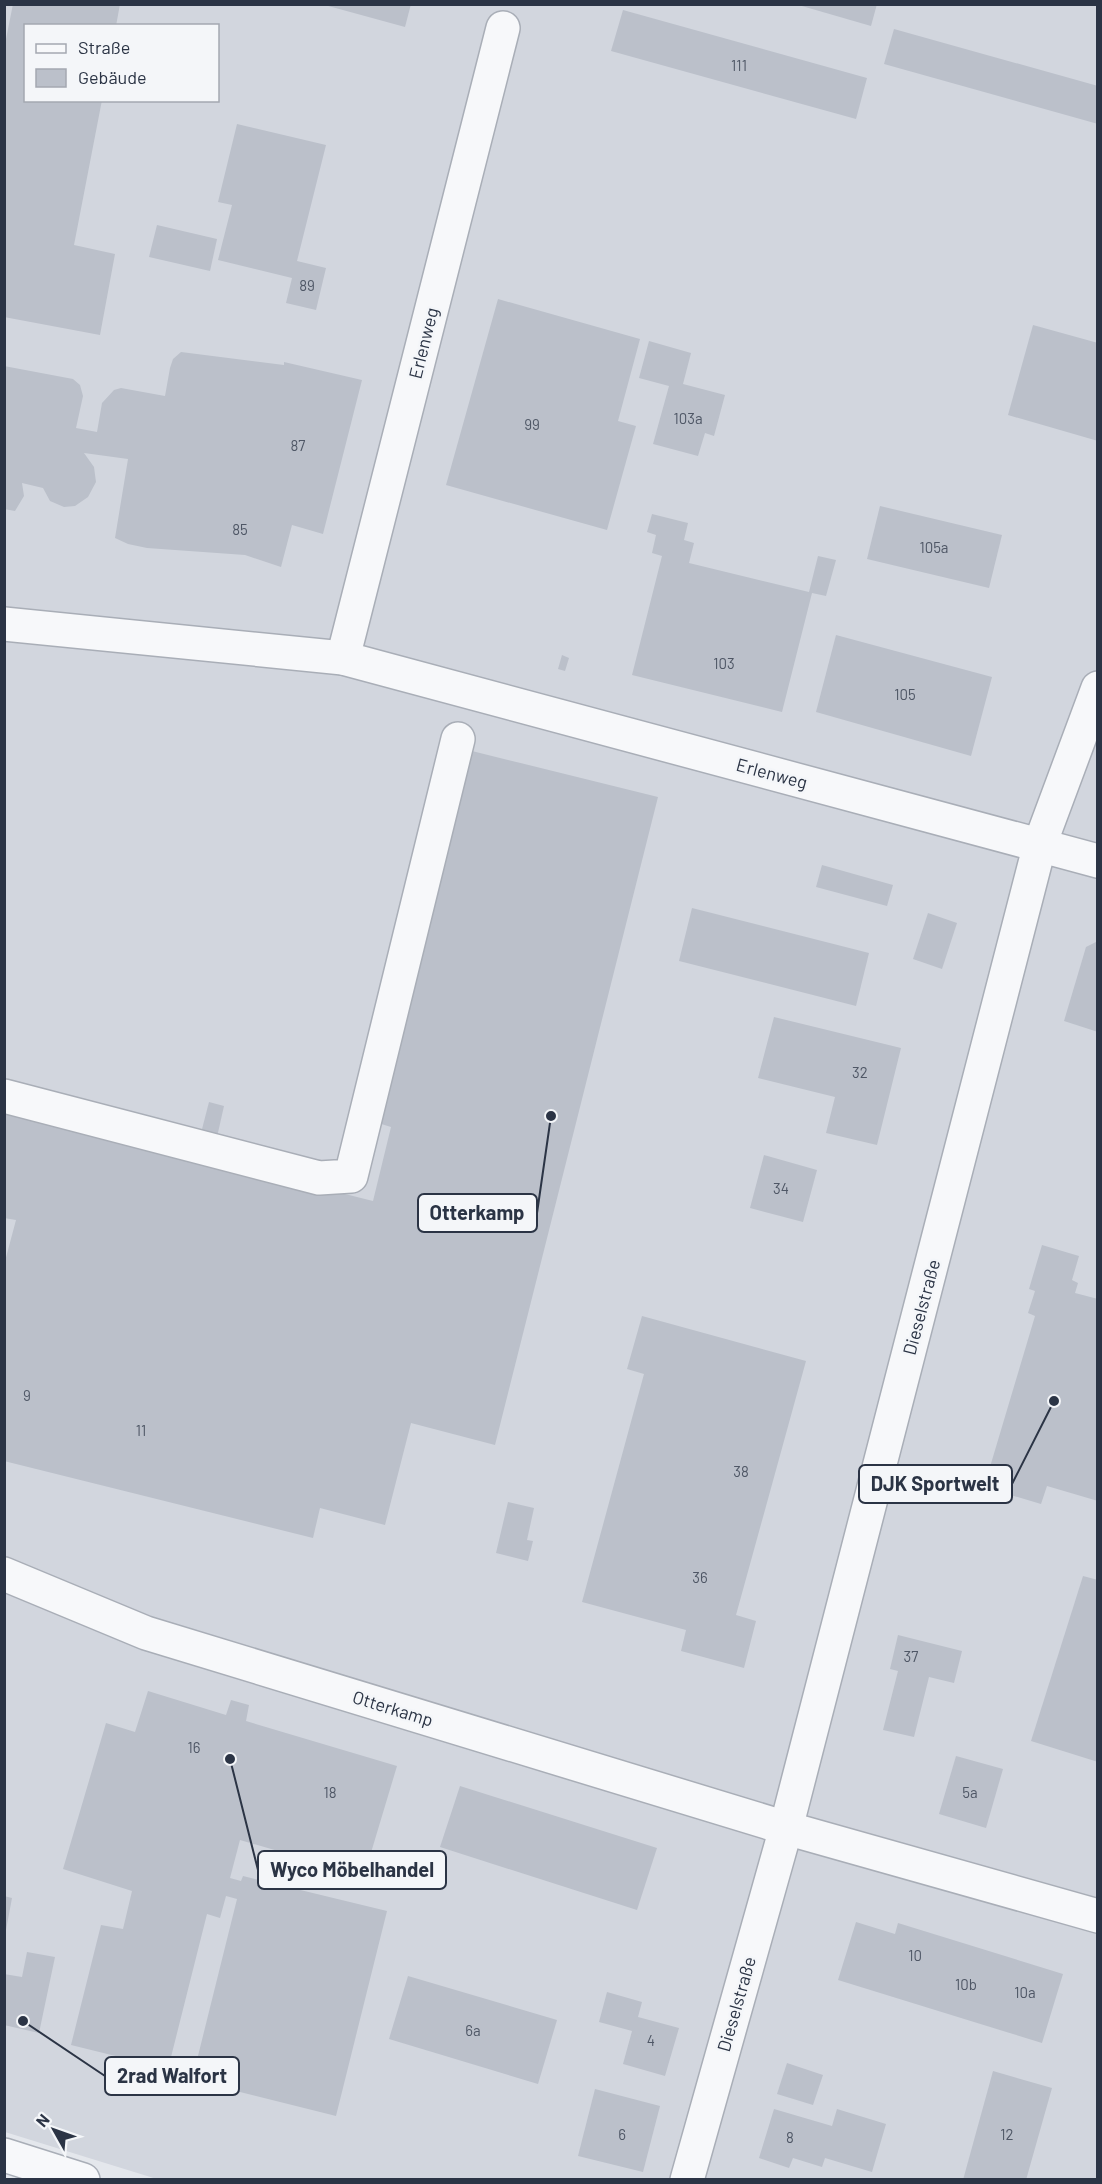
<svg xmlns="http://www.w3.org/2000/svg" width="1102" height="2184" font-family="Barlow,sans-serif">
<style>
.built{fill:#d2d6de;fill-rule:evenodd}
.building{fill:#bbc0ca}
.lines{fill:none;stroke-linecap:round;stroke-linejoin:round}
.minor-casing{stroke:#a9aeb7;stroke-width:36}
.minor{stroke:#f7f8fa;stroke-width:33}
.labels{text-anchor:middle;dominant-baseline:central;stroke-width:5;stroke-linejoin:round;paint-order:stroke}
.number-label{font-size:15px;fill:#4f5766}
.street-label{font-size:18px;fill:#2b3445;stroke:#f4f6f9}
.leader{fill:none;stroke:#2b3445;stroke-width:2}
.callout-dot{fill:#2b3445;stroke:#f4f6f9;stroke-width:2}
.callout{fill:#f4f6f9;stroke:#2b3445;stroke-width:2}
.callout-label{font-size:20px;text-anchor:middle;font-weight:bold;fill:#2b3445}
</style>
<rect width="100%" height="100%" fill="#e4e7ec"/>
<path class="built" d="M4,5H1097V2179L160,2180L5,2132ZM26,26H218V100H26Z"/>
<g class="building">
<path d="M13,4H120L116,26H26V100H102L74,245L115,254L100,335L4,317V49Z"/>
<path d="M321,4H411L405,27Z"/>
<path d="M795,4H877L871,26Z"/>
<path d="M623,10L867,78L856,119L611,51Z"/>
<path d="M894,29L1098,86V124L884,64Z"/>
<path d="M237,124L326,145L297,261L326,268L316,310L286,303L292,278L218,260L232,205L218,202Z"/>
<path d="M157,225L217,239L210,271L149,257Z"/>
<path d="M498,299L640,339L618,421L636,426L607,530L446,485Z"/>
<path d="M1033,325L1098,343V441L1008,415Z"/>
<path d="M649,341L691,353L683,384L725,395L714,436L705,433L698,456L653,444L669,386L639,378Z"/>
<path d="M181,352L284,365V362L362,380L323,534L292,525L281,567L245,555L147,548L128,544L115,538L128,459L84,453L94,467L96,482L88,497L75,506L64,507L50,501L43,488L22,483L24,496L15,511L4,509V366L73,379L80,385L83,396L76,428L97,432L102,403L114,390L121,388L165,396L170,368L173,359Z"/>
<path d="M880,506L1002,535L989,588L867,559Z"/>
<path d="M652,514L688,523L684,540L694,543L689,563L809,592L818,556L836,560L826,596L812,593L782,712L632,675L662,556L652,553L656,535L647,532Z"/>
<path d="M836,635L992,677L971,756L816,712Z"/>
<path d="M562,655L569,658L565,671L558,669Z"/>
<path d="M468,750L658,797L495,1445L411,1423L385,1525L320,1508L313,1538L4,1461V1265L16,1220L4,1218V1109L373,1201L391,1127L375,1122Z"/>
<path d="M822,865L893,885L887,906L816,887Z"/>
<path d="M692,908L869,953L856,1006L679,961Z"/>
<path d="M928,913L957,923L942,969L913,959Z"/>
<path d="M1098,941V1032L1064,1021L1086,947Z"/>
<path d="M774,1017L901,1048L877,1145L826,1133L835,1097L758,1078Z"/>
<path d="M209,1102L224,1106L217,1137L201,1133Z"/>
<path d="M764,1155L817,1170L803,1222L750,1208Z"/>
<path d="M1042,1245L1079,1256L1072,1280L1078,1283L1075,1293L1098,1299V1501L1047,1486L1041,1504L984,1487L1035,1316L1028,1313L1035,1291L1029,1289Z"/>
<path d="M642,1316L806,1361L736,1615L756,1621L744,1668L681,1651L686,1630L582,1602L644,1374L627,1369Z"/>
<path d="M508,1502L534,1508L527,1540L533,1541L528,1561L496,1553Z"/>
<path d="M1083,1576L1098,1580V1762L1031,1741Z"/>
<path d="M898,1635L962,1651L954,1683L929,1677L914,1737L883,1730L898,1671L890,1669Z"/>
<path d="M148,1691L226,1715L231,1700L249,1705L246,1721L397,1766L364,1876L240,1840L230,1878L241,1881L243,1876L387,1911L336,2116L192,2080L237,1899L226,1896L220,1918L207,1914L168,2069L71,2045L101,1925L123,1929L132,1891L63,1869L106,1723L135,1732Z"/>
<path d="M956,1756L1003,1769L986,1828L939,1814Z"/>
<path d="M460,1786L657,1848L637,1910L440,1847Z"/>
<path d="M4,1896L12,1898L6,1930H4Z"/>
<path d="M856,1922L895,1934L898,1923L1063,1974L1042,2043L838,1980Z"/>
<path d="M27,1952L55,1957L39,2033L4,2025V1974L22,1977Z"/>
<path d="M408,1976L557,2020L538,2084L389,2039Z"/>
<path d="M607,1992L642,2002L638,2017L679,2028L665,2076L623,2064L632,2031L599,2022Z"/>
<path d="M787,2063L823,2075L813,2105L777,2094Z"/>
<path d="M993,2071L1052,2088L1026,2180H963Z"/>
<path d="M595,2089L660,2106L643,2172L578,2156Z"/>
<path d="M774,2109L832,2126L837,2109L886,2124L872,2172L825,2158L822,2167L793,2158L789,2168L759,2158Z"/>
</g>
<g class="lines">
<g class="minor-casing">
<g id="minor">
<path d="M4,624L343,658L1098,861"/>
<path d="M343,658L503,28"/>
<path d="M4,1096L319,1178L351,1176L458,739"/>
<path d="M4,1574L146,1633L786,1828L1098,1916"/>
<path d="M4,2155L83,2180"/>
<path d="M687,2180L786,1828L1040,844L1098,688"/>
</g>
</g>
<use href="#minor" class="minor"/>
</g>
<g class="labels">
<g class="number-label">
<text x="739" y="65">111</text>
<text x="307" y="285">89</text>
<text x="688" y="418">103a</text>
<text x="532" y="424">99</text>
<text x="298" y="445">87</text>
<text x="240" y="529">85</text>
<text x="934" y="547">105a</text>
<text x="724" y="663">103</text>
<text x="905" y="694">105</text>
<text x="860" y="1072">32</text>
<text x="781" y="1188">34</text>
<text x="27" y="1395">9</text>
<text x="141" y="1430">11</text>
<text x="741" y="1471">38</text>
<text x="700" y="1577">36</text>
<text x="911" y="1656">37</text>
<text x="194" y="1747">16</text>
<text x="330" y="1792">18</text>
<text x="970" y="1792">5a</text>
<text x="915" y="1955">10</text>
<text x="966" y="1984">10b</text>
<text x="1025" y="1992">10a</text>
<text x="473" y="2030">6a</text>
<text x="651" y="2040">4</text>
<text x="622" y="2134">6</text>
<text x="1007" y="2134">12</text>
<text x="790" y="2137">8</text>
</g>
<g class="street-label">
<text transform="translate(423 343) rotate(-76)">Erlenweg</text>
<text transform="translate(772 773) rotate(15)">Erlenweg</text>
<text transform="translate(921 1307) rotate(-75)">Dieselstraße</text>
<text transform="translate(393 1708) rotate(17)">Otterkamp</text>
<text transform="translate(736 2004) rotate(-74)">Dieselstraße</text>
</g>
</g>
<path class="leader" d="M551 1116L537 1213M1054 1401L1012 1484M230 1759L258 1870M23 2021L105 2076"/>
<g class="callout-dot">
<circle cx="551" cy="1116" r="6"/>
<circle cx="1054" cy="1401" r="6"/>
<circle cx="230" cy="1759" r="6"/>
<circle cx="23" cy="2021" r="6"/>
</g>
<g class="callout">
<rect x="418" y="1194" width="119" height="38" rx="6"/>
<rect x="859" y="1465" width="153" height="38" rx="6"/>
<rect x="258" y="1851" width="188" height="38" rx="6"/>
<rect x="105" y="2057" width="134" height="38" rx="6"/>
</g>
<g class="callout-label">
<text x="477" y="1220">Otterkamp</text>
<text x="935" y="1491">DJK Sportwelt</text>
<text x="352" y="1877">Wyco Möbelhandel</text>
<text x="172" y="2083">2rad Walfort</text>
</g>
<rect width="1102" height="2184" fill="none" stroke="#2b3445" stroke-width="12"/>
<rect x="24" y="24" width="195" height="78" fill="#f4f6f9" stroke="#a4a8b1" stroke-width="1.5"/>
<rect x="36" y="44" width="30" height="9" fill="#f7f8fa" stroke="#a4a8b1" stroke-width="1.5"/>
<text x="78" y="54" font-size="18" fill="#2b3445">Straße</text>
<rect x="36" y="69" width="30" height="18" fill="#bbc0ca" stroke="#a4a8b1" stroke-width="1.5"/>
<text x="78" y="84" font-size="18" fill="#2b3445">Gebäude</text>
<g transform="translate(54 2130) rotate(310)" stroke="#f4f6f9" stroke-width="4.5" paint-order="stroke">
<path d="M0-4.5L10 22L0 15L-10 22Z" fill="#2b3445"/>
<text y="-9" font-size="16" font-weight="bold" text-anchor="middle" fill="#2b3445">N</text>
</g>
</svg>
